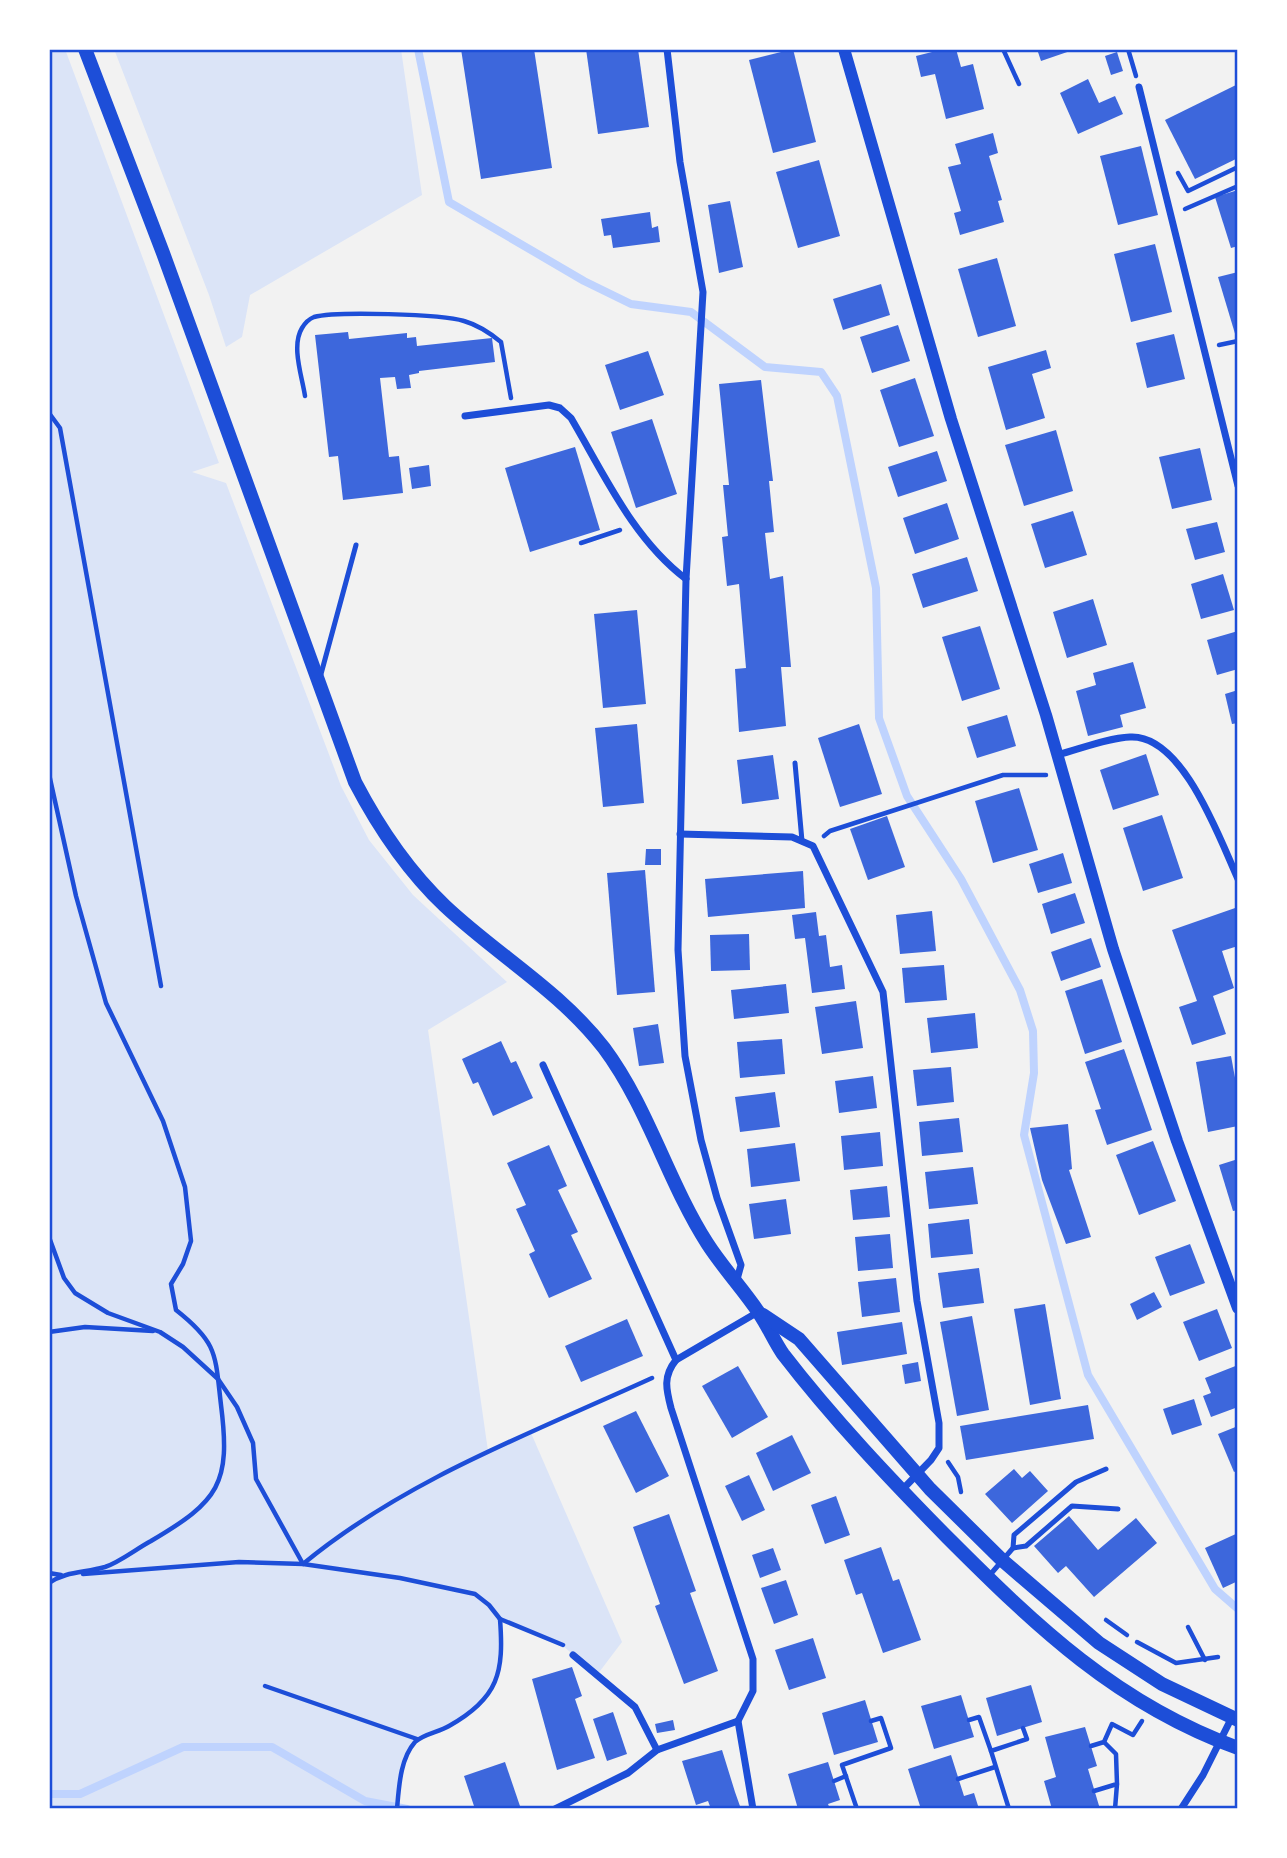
<svg xmlns="http://www.w3.org/2000/svg" width="1287" height="1858" font-family="'Sofia Sans Condensed',sans-serif">
<style>
.green{fill:#dbe4f7}
.lines{fill:none;stroke-linecap:round;stroke-linejoin:round}
.stream{stroke:#bfd3fe;stroke-width:8}
.building{fill:#3d67dc}
.path{stroke:#1d4ed8;stroke-width:4.5}
.service{stroke:#1d4ed8;stroke-width:5}
.minor{stroke:#1d4ed8;stroke-width:7}
.tertiary{stroke:#1d4ed8;stroke-width:12}
.secondary{stroke:#1d4ed8;stroke-width:14}
.neatline{fill:none;stroke:#1d4ed8;stroke-width:2.5}
</style>
<rect width="100%" height="100%" fill="#f2f2f2"/>
<g class="green">
<path d="M49,49H65L219,463L192,472L226,483L341,786L369,840L413,895L507,982L428,1030L488,1451L531,1433L622,1642L597,1675L556,1640L500,1619C504,1672 499,1699 449,1726C439,1732 423,1734 415,1742C400,1759 399,1787 397,1809H49Z"/>
<path d="M114,49H401L422,195L250,295L242,337L226,347L209,295Z"/>
</g>
<g class="lines">
<g class="stream">
<path d="M418,49L449,202L584,281L631,304L691,312L765,367L821,372L837,396L876,588L879,718L907,796L961,879L1020,990L1033,1031L1034,1073L1024,1135L1088,1375L1215,1589L1238,1609"/>
<path d="M49,1794H80L183,1747H272L365,1801L407,1809"/>
</g>
</g>
<g class="building">
<path d="M461,49H534L552,168L481,179Z"/>
<path d="M586,49H638L649,127L598,134Z"/>
<path d="M793,49L816,142L773,153L749,60Z"/>
<path d="M944,49H956L961,67L973,64L984,109L946,119L935,74L921,77L916,56Z"/>
<path d="M1037,49H1076L1041,61Z"/>
<path d="M1117,52L1123,71L1111,75L1105,56Z"/>
<path d="M1088,79L1099,103L1115,96L1123,114L1078,134L1060,93Z"/>
<path d="M1238,84V158L1195,179L1165,120Z"/>
<path d="M993,133L998,153L989,156L1002,200L998,201L1004,222L960,235L954,213L961,211L948,167L961,164L955,144Z"/>
<path d="M1141,146L1158,215L1118,225L1100,156Z"/>
<path d="M819,160L840,236L798,248L776,172Z"/>
<path d="M1238,190V246L1231,248L1215,197Z"/>
<path d="M730,201L743,267L719,273L708,205Z"/>
<path d="M650,212L652,228L658,226L660,242L613,248L611,235L604,236L601,219Z"/>
<path d="M1155,244L1172,312L1131,322L1114,254Z"/>
<path d="M997,258L1016,326L978,337L958,269Z"/>
<path d="M1238,272V337H1236L1218,277Z"/>
<path d="M881,284L890,315L843,330L833,299Z"/>
<path d="M898,325L910,361L872,373L860,337Z"/>
<path d="M348,332L349,339L407,333V338L416,337L417,346L492,338L495,362L419,371V373L409,375L411,388L397,389L395,377L380,378L389,457L399,456L403,493L343,500L338,456L329,457L315,335Z"/>
<path d="M1174,334L1185,379L1147,388L1136,343Z"/>
<path d="M1046,350L1051,368L1032,374L1045,418L1006,430L988,367Z"/>
<path d="M648,351L664,395L620,410L605,365Z"/>
<path d="M915,378L934,436L899,447L880,390Z"/>
<path d="M761,380L773,481H769L774,532L765,533L770,579L783,576L791,667H781L786,726L739,732L735,669L746,668L739,584L727,586L722,537L728,536L723,485H729L719,384Z"/>
<path d="M652,419L677,494L636,508L611,432Z"/>
<path d="M1056,430L1073,491L1024,506L1005,445Z"/>
<path d="M575,447L600,530L530,552L505,468Z"/>
<path d="M1200,448L1212,500L1172,509L1159,457Z"/>
<path d="M937,451L947,481L898,497L888,467Z"/>
<path d="M429,465L431,486L412,489L409,468Z"/>
<path d="M947,503L959,539L915,554L903,518Z"/>
<path d="M1073,511L1087,555L1045,568L1031,524Z"/>
<path d="M1217,522L1225,552L1195,560L1186,529Z"/>
<path d="M967,557L978,591L923,608L912,574Z"/>
<path d="M1223,574L1234,610L1201,619L1191,584Z"/>
<path d="M1093,599L1107,645L1067,658L1053,612Z"/>
<path d="M637,610L646,704L603,708L594,614Z"/>
<path d="M980,626L1000,689L962,701L942,637Z"/>
<path d="M1238,631V669L1217,675L1207,640Z"/>
<path d="M1133,662L1146,708L1120,715L1123,727L1088,736L1076,691L1096,685L1093,673Z"/>
<path d="M1238,690V723L1232,724L1225,694Z"/>
<path d="M1007,715L1016,746L977,758L967,727Z"/>
<path d="M637,724L644,803L603,807L595,728Z"/>
<path d="M859,724L882,794L840,807L818,738Z"/>
<path d="M1146,754L1159,795L1113,810L1100,770Z"/>
<path d="M773,755L779,799L742,804L737,760Z"/>
<path d="M1019,788L1038,850L993,863L975,801Z"/>
<path d="M1162,815L1183,878L1143,891L1123,828Z"/>
<path d="M887,816L905,867L868,880L850,829Z"/>
<path d="M646,849H661V865H645Z"/>
<path d="M1063,853L1072,883L1038,893L1029,864Z"/>
<path d="M645,870L655,992L617,995L607,873Z"/>
<path d="M803,871L805,908L708,917L705,879Z"/>
<path d="M1075,893L1085,923L1051,934L1042,904Z"/>
<path d="M1238,907V946L1222,951L1234,988L1213,996L1226,1034L1192,1045L1179,1007L1197,1001L1172,930Z"/>
<path d="M932,911L936,951L900,954L896,915Z"/>
<path d="M816,912L819,936L826,935L830,967L842,965L845,989L812,993L805,938L795,939L792,915Z"/>
<path d="M749,934L750,970L711,971L710,935Z"/>
<path d="M1091,938L1101,967L1061,981L1051,952Z"/>
<path d="M944,965L947,1000L905,1003L902,968Z"/>
<path d="M1102,979L1122,1042L1085,1054L1065,991Z"/>
<path d="M786,984L789,1013L734,1019L731,990Z"/>
<path d="M856,1001L863,1048L822,1054L815,1007Z"/>
<path d="M975,1013L978,1048L931,1053L927,1018Z"/>
<path d="M658,1024L664,1063L639,1066L633,1028Z"/>
<path d="M782,1039L785,1074L740,1078L737,1042Z"/>
<path d="M501,1041L511,1063L516,1061L533,1098L493,1116L478,1082L473,1084L462,1059Z"/>
<path d="M1124,1049L1152,1130L1107,1145L1095,1110L1101,1109L1085,1062Z"/>
<path d="M1231,1056L1238,1094V1126L1208,1132L1196,1062Z"/>
<path d="M951,1067L954,1102L917,1106L913,1070Z"/>
<path d="M873,1076L877,1108L839,1113L835,1081Z"/>
<path d="M775,1092L780,1127L740,1132L735,1097Z"/>
<path d="M959,1118L963,1152L922,1156L919,1122Z"/>
<path d="M1068,1124L1072,1169L1069,1170L1091,1237L1066,1244L1042,1180L1030,1128Z"/>
<path d="M880,1132L883,1166L844,1170L841,1136Z"/>
<path d="M1153,1141L1176,1201L1139,1215L1116,1155Z"/>
<path d="M795,1143L800,1181L751,1187L747,1149Z"/>
<path d="M549,1145L567,1186L558,1190L578,1232L571,1235L592,1279L549,1298L529,1254L535,1251L516,1209L526,1205L507,1163Z"/>
<path d="M1238,1159V1210L1233,1211L1219,1165Z"/>
<path d="M973,1167L978,1204L929,1209L925,1172Z"/>
<path d="M887,1186L890,1217L853,1220L850,1190Z"/>
<path d="M786,1199L791,1234L754,1239L749,1204Z"/>
<path d="M969,1219L973,1254L931,1258L928,1224Z"/>
<path d="M890,1234L893,1268L858,1271L855,1237Z"/>
<path d="M1190,1244L1205,1283L1170,1296L1155,1257Z"/>
<path d="M979,1268L984,1303L943,1308L938,1273Z"/>
<path d="M896,1278L900,1312L862,1317L858,1282Z"/>
<path d="M1154,1292L1162,1307L1137,1320L1130,1304Z"/>
<path d="M1045,1304L1061,1399L1030,1405L1014,1309Z"/>
<path d="M1217,1309L1232,1348L1199,1361L1183,1322Z"/>
<path d="M972,1316L989,1410L957,1416L940,1322Z"/>
<path d="M627,1319L643,1356L581,1382L565,1346Z"/>
<path d="M902,1322L907,1354L842,1365L837,1332Z"/>
<path d="M918,1362L921,1381L905,1384L902,1365Z"/>
<path d="M1238,1365V1407L1211,1417L1203,1396L1211,1393L1205,1378Z"/>
<path d="M738,1366L768,1417L732,1438L702,1386Z"/>
<path d="M1194,1399L1202,1425L1172,1435L1163,1409Z"/>
<path d="M1088,1405L1094,1439L966,1460L960,1426Z"/>
<path d="M636,1411L669,1476L636,1493L603,1426Z"/>
<path d="M1238,1426V1470L1234,1472L1218,1434Z"/>
<path d="M792,1435L811,1473L773,1491L756,1453Z"/>
<path d="M1014,1469L1022,1478L1030,1471L1048,1491L1012,1523L985,1494Z"/>
<path d="M749,1475L765,1510L742,1521L725,1486Z"/>
<path d="M836,1496L850,1535L825,1544L811,1505Z"/>
<path d="M669,1514L696,1591L690,1593L718,1671L684,1684L655,1606L660,1604L633,1527Z"/>
<path d="M1069,1516L1098,1550L1136,1518L1157,1543L1094,1597L1066,1566L1058,1573L1034,1546Z"/>
<path d="M1238,1533V1581L1223,1588L1205,1548Z"/>
<path d="M881,1547L893,1581L899,1579L921,1640L883,1653L862,1593L856,1595L844,1560Z"/>
<path d="M773,1548L781,1570L760,1578L752,1555Z"/>
<path d="M786,1580L798,1615L774,1624L761,1588Z"/>
<path d="M813,1638L826,1678L789,1690L775,1650Z"/>
<path d="M572,1667L582,1696L575,1699L595,1758L557,1770L532,1679Z"/>
<path d="M1031,1685L1042,1722L997,1736L986,1698Z"/>
<path d="M961,1695L974,1737L934,1749L921,1706Z"/>
<path d="M865,1700L878,1742L834,1755L822,1713Z"/>
<path d="M613,1712L627,1754L607,1761L593,1719Z"/>
<path d="M673,1720L675,1730L657,1733L655,1724Z"/>
<path d="M1085,1727L1097,1766L1088,1769L1100,1809H1052L1044,1781L1056,1777L1045,1737Z"/>
<path d="M722,1750L735,1792L741,1809H711L708,1801L696,1805L682,1761Z"/>
<path d="M951,1755L964,1796L974,1793L979,1809H935L934,1806L921,1809L908,1769Z"/>
<path d="M505,1762L521,1809H475L464,1776Z"/>
<path d="M828,1762L840,1800L828,1804L830,1809H798L788,1774Z"/>
</g>
<g class="lines">
<g class="path">
<path d="M1003,49L1019,84"/>
<path d="M1128,49L1136,76"/>
<path d="M1178,173L1188,191L1238,167"/>
<path d="M1185,209L1238,186"/>
<path d="M1219,345L1238,341"/>
<path d="M305,396C302,376 291,346 302,328C305,323 309,319 314,317C335,311 442,314 464,321C478,325 490,333 501,342L511,398"/>
<path d="M49,413L60,428L161,986"/>
<path d="M581,543L620,530"/>
<path d="M49,774L76,896L106,1003L163,1121L185,1187L191,1241L183,1264L171,1284L176,1310C218,1343 215,1354 221,1405C231,1484 219,1501 151,1541C136,1549 120,1562 105,1567C85,1573 66,1571 49,1583"/>
<path d="M824,836L830,831L1003,775H1046"/>
<path d="M49,1237L64,1278L75,1293L108,1313L160,1332L183,1347L218,1379L237,1407L253,1443L256,1479L303,1564L400,1578L475,1594L489,1605L500,1619L563,1645"/>
<path d="M49,1332L85,1327L153,1331"/>
<path d="M948,1462L958,1477L961,1492"/>
<path d="M49,1573L61,1575"/>
<path d="M83,1574L239,1562L303,1564C406,1479 532,1433 652,1378"/>
<path d="M1106,1620L1127,1635"/>
<path d="M1188,1627L1205,1660"/>
<path d="M1137,1642L1176,1663L1218,1657"/>
<path d="M265,1686L417,1739"/>
<path d="M969,1720L979,1717L991,1751"/>
<path d="M1091,1746L1104,1742L1112,1724L1133,1735L1142,1721"/>
<path d="M958,1779L995,1767"/>
<path d="M834,1781L846,1776"/>
<path d="M1094,1791L1117,1784L1116,1754L1104,1742"/>
<path d="M397,1809C399,1787 400,1759 415,1742C423,1734 439,1732 449,1726C499,1698 504,1672 500,1619"/>
<path d="M857,1809L842,1765L891,1748L881,1718L871,1721"/>
<path d="M1009,1809L991,1751L1027,1739L1023,1728"/>
<path d="M1115,1809L1117,1784"/>
</g>
<g class="service">
<path d="M321,674L356,545"/>
<path d="M795,763L802,841"/>
<path d="M1013,1548L1026,1546L1072,1506L1118,1509"/>
<path d="M989,1576L1013,1548L1014,1535L1076,1482L1106,1469"/>
</g>
<g class="minor">
<path d="M667,49L680,162L703,292L686,579L678,950L685,1056L701,1140L717,1198L741,1265L736,1283"/>
<path d="M1139,87L1238,486"/>
<path d="M465,416L549,405L560,408L571,418C604,474 633,539 686,579"/>
<path d="M1057,755C1080,749 1107,738 1130,737C1183,734 1220,840 1238,879"/>
<path d="M680,834L792,837L813,846L883,992L917,1301L939,1423V1448L931,1460L901,1491"/>
<path d="M543,1065L676,1360"/>
<path d="M573,1655L635,1707L657,1750"/>
<path d="M738,1721L753,1809"/>
<path d="M555,1809L628,1773L657,1750L738,1721L753,1691V1659L671,1408C666,1389 663,1376 676,1360L758,1312"/>
<path d="M1181,1809L1203,1775L1232,1717"/>
</g>
<path class="tertiary" d="M844,49L951,419L1046,715L1113,949L1177,1141L1238,1308"/>
<g class="secondary">
<path d="M85,49L163,253L355,782C379,828 407,870 445,906C497,955 559,990 604,1048C648,1107 668,1182 707,1243C723,1268 743,1289 759,1313C768,1326 774,1341 783,1354C833,1419 891,1480 948,1538C1037,1627 1117,1704 1238,1748"/>
<path d="M763,1315L799,1339L930,1489L1002,1560L1044,1596L1099,1643L1162,1684L1238,1720"/>
</g>
</g>
<rect width="1287" height="1858" fill="none" stroke="#ffffff" stroke-width="102"/>
<rect x="51" y="51" width="1185" height="1756" class="neatline"/>
</svg>
